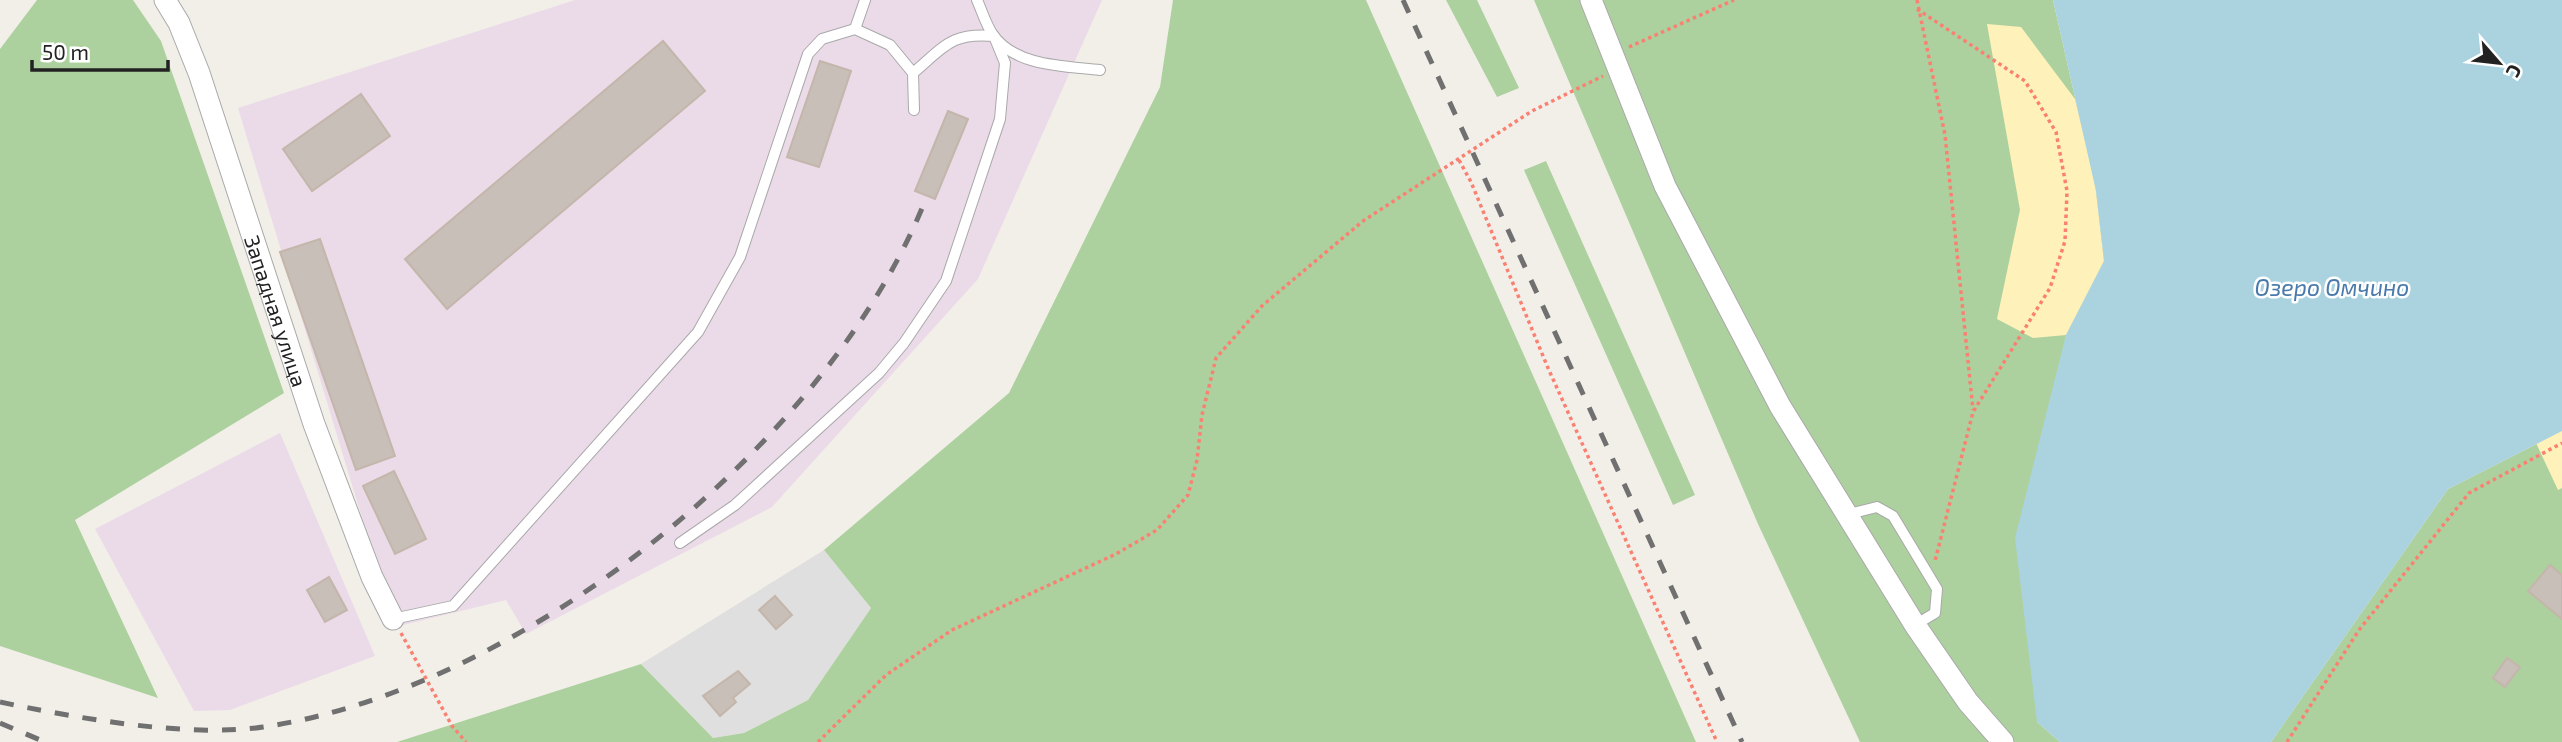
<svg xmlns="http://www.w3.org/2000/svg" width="2562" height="742" font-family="'Exo 2',sans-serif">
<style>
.residential{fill:#e0dfdf}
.industrial{fill:#ebdbe8}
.forest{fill:#add19e}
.sand{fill:#fff1ba}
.water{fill:#aad3df}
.building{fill:#c7bfb8;stroke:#c4b6ab;stroke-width:2}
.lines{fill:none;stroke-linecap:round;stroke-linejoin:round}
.service-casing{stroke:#a9a9a9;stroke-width:12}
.minor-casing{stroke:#a9a9a9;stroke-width:23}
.path{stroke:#fa8072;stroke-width:3.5;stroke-dasharray:3.5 3.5;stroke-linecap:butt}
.service{stroke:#fff;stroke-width:10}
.minor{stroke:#fff;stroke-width:21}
.rail{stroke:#707070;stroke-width:5;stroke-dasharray:14 14;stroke-linecap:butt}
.labels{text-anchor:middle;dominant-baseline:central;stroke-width:5;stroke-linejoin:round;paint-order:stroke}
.street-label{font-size:21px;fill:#222;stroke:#fff}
.water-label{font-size:23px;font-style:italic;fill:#4a7aab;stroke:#fff}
</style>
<rect width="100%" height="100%" fill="#f2efe9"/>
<path class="residential" d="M824,550L871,608L808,700L744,733L713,738L641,664Z"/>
<g class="industrial">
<path d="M575,0H1102L978,279L772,507L526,634L506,600L395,627L238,108Z"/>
<path d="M280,433L375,656L230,710L194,711L95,529Z"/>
</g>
<g class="forest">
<path d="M37,0H133L161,41L284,393L75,520L158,698L0,646V49Z"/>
<path d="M1173,0H1366L1696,742H397L641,664L713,738L744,733L808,700L871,608L824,550L1009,393L1160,87Z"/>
<path d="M1446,0H1477L1519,88L1497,97Z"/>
<path d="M1534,0H2053L2096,191L2104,261L2066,335L2037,722L2060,742H1860L1758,524Z"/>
<path d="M1546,161L1695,495L1673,505L1524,170Z"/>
<path d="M2562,431V742H2271L2448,489Z"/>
</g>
<g class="sand">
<path d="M1987,24L2021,27L2075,99L2095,183L2104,261L2066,335L2033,338L1997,319L2020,210Z"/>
<path d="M2562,429V488L2558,490L2536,443Z"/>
</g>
<path class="water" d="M2053,0H2562V431L2448,489L2271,742H2060L2037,722L2015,538L2066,335L2104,261L2096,191Z"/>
<g class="building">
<path d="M663,41L705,91L447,309L405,259Z"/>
<path d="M820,61L851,71L819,167L787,157Z"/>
<path d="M361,94L390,136L312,191L283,149Z"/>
<path d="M948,111L968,119L935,199L915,191Z"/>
<path d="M320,239L395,456L356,470L280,252Z"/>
<path d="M394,471L426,539L395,554L363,486Z"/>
<path d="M2550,565L2562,575V619L2528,591Z"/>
<path d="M329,577L347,610L325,622L307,590Z"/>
<path d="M775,596L792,615L776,629L759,610Z"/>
<path d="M2507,658L2520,667L2505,687L2493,678Z"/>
<path d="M738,671L750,684L733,698L736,702L720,716L703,696Z"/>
</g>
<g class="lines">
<g class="service-casing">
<g id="service">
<path d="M977,0C982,11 986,25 993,35C1016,67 1066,66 1100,70"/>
<path d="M855,29L865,0"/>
<path d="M1849,514L1877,507L1893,516L1937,589L1935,613L1915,625"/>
<path d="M680,543L735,505L879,373L904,343L946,281L1000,119L1005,63L994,36C951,32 944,47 913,73"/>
<path d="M393,619L453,606L698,332L740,257L808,54L822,39L855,29L890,45L913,73L914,110"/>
</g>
</g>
<g class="minor-casing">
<g id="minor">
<path id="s1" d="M165,0L179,23L199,73L314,424L372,577L393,619"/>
<path d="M1591,0L1665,186L1780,406L1915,625L1968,702L2003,742"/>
</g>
</g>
<g class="path">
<path d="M1917,0L1945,135L1973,410"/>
<path d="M1917,9L2025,81L2056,132L2067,191L2065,241L2050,288L1973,412L1935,561"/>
<path d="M1629,47L1734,0"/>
<path d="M1459,160L1471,182L1548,368L1717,742"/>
<path d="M401,633L452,726L466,742"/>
<path d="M818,742L886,675L952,630L1116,554L1157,530L1188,495L1197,460L1202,415L1216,358L1262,306L1363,221L1532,111L1603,76"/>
<path d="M2287,742L2359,630L2469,493L2562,443"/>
</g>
<use href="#service" class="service"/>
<use href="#minor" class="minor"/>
<g class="rail">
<path d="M1403,0L1742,742"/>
<path d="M0,702C76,718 187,738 263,727C524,689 832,440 927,196"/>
<path d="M0,723L45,742"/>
</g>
</g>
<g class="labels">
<g class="street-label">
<text stroke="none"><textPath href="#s1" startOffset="331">Западная улица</textPath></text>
</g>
<g class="water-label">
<text x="2332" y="287">Озеро Омчино</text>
</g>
</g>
<g transform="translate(2499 63) rotate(118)" stroke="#ffffff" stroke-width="5" paint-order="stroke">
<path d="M0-5L12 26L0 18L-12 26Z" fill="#222222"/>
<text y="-10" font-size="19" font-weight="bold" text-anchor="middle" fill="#222222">С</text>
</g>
<path d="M32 60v10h136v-10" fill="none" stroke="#222222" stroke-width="3.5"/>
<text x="42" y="60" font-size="21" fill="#222222" stroke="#ffffff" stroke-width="5" paint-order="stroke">50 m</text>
</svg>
